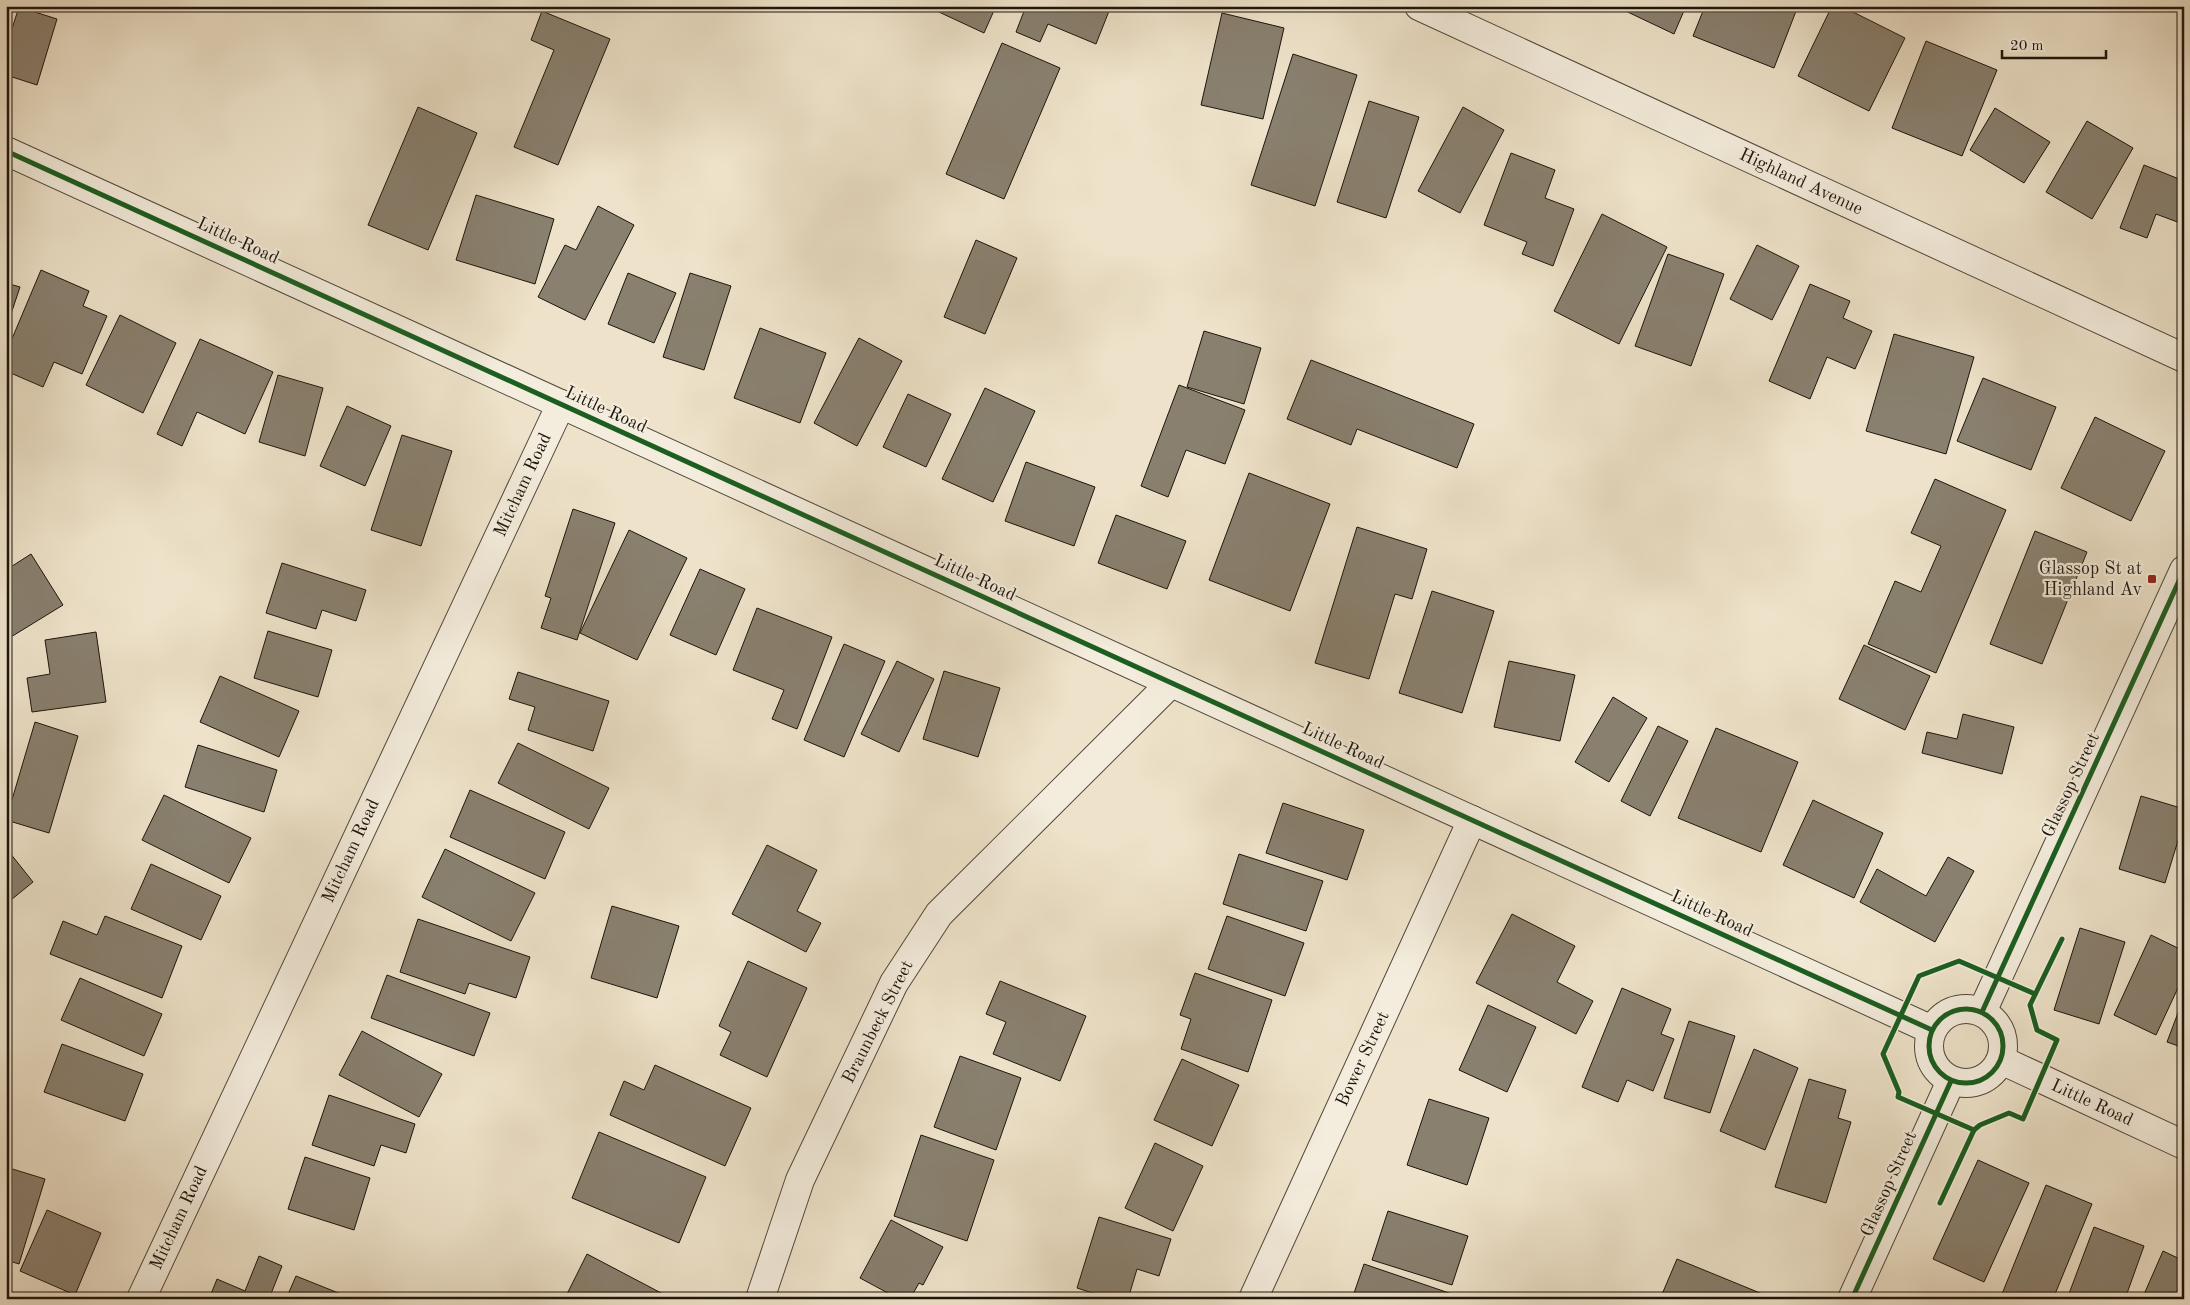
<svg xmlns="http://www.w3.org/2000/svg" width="2190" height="1305" font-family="'Old Standard TT',serif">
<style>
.building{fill:#89806f;stroke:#1c150c}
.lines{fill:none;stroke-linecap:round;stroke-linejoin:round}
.minor-casing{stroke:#50483c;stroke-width:30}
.minor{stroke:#f4eddd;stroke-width:28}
.cycleway-casing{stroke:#f4eddd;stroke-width:8}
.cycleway{stroke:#1b5e20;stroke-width:5}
.poi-dot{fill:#8f2418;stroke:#f4eddd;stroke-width:2}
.labels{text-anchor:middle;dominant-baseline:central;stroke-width:4.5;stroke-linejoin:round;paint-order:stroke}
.street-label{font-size:18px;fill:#1c150c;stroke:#f4eddd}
.poi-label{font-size:18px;fill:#1c150c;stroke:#f4eddd;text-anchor:end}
</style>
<rect width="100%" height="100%" fill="#eee3ca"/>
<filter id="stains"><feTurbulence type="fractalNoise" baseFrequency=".004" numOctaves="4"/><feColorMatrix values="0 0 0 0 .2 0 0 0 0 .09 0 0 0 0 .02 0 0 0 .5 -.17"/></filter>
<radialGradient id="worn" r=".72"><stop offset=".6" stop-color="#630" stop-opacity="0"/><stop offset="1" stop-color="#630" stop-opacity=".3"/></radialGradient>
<g class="building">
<path d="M926,6H996L984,33Z"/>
<path d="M1026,6H1111L1096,44L1048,24L1040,42L1016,32Z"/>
<path d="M1615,6H1686L1674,34Z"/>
<path d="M1705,6H1798L1774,68L1693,36Z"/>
<path d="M1832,6H1841L1905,38L1869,111L1798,76Z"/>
<path d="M19,7L57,19L37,85L6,75V47Z"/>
<path d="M542,11L610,39L558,165L514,147L554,50L531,40Z"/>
<path d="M1222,13L1284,28L1263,119L1201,105Z"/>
<path d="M1926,41L1997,70L1962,156L1892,128Z"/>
<path d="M1002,43L1060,68L1004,199L946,174Z"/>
<path d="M1293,54L1357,75L1315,206L1251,185Z"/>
<path d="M1369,101L1419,117L1386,218L1337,202Z"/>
<path d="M418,107L477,133L428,250L368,225Z"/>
<path d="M1463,107L1504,130L1460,213L1418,191Z"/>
<path d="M1995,108L2050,142L2024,183L1970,150Z"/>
<path d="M2087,121L2133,148L2092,219L2046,192Z"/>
<path d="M1511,153L1555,170L1545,198L1574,209L1553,266L1522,254L1527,242L1484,225Z"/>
<path d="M2144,165L2184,181V214L2180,223L2156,214L2147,238L2120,228Z"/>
<path d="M476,195L554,219L535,284L456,260Z"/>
<path d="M598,206L634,225L585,320L538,297L565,245L576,250Z"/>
<path d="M1602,214L1667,247L1619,344L1554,311Z"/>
<path d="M976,240L1017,258L985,334L944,317Z"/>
<path d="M1757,245L1799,266L1772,320L1730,299Z"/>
<path d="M1668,254L1724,274L1691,366L1635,346Z"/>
<path d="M41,270L89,291L83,306L107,316L82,374L54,362L43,387L6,371V353Z"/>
<path d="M628,273L676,293L654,343L608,324Z"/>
<path d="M690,273L731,286L704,370L663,357Z"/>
<path d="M6,283L20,287L6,329Z"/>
<path d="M1810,284L1850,301L1843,318L1872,331L1855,369L1827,357L1810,399L1769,381Z"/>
<path d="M120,315L176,343L143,413L86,385Z"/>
<path d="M760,328L826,353L800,423L734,398Z"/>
<path d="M1204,331L1261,348L1244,404L1187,387Z"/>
<path d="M1894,334L1974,357L1946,454L1866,431Z"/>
<path d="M859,338L902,361L857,446L814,423Z"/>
<path d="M200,339L273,372L245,434L197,412L182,446L157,434Z"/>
<path d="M1311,360L1474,424L1457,468L1357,429L1351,445L1287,419Z"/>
<path d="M278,375L323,388L305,456L259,442Z"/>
<path d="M1983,378L2056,407L2031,470L1957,441Z"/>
<path d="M1179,385L1245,410L1225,464L1186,450L1168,497L1141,486Z"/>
<path d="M985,388L1035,411L993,502L942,479Z"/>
<path d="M908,394L951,414L926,467L883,447Z"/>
<path d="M347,406L391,426L365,486L320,466Z"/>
<path d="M2095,417L2165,451L2131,521L2061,488Z"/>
<path d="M402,435L452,451L421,546L371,530Z"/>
<path d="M1026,462L1095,487L1074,546L1005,521Z"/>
<path d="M1249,473L1330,504L1290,611L1209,580Z"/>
<path d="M1935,479L2006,510L1936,673L1868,644L1895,581L1921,592L1941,546L1911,533Z"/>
<path d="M573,509L615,523L577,640L541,628L551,598L545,596Z"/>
<path d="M1116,515L1186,541L1167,589L1098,563Z"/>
<path d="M1357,527L1427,549L1412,599L1395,594L1369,679L1315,663Z"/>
<path d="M629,530L687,558L637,660L580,633Z"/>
<path d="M2035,531L2087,552L2042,664L1990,644Z"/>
<path d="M31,554L63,605L6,640V570Z"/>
<path d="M282,563L366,590L356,621L322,610L316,629L266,613Z"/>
<path d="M700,569L745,589L716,655L670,635Z"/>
<path d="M1432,591L1494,611L1462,713L1399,693Z"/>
<path d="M757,608L832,637L797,729L772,719L784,690L733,670Z"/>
<path d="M268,631L332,650L318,697L254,678Z"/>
<path d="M96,632L106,702L32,712L27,678L50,674L45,640Z"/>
<path d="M844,644L885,661L844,757L804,740Z"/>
<path d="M1864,645L1930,676L1905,730L1839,699Z"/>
<path d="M897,661L934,679L899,752L861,734Z"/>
<path d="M1509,661L1575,675L1560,741L1494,727Z"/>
<path d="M944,671L1000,688L978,757L923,739Z"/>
<path d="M518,672L609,701L593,751L528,730L535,707L509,699Z"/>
<path d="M220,676L299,711L279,757L200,722Z"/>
<path d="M1613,697L1647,718L1609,782L1575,762Z"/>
<path d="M1963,714L2014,727L2002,774L1922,753L1927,732L1957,739Z"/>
<path d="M35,722L78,736L49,833L6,820Z"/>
<path d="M1658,726L1688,741L1650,816L1621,801Z"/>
<path d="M1716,728L1798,762L1761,852L1678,818Z"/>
<path d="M518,743L609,788L589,829L498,783Z"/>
<path d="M198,745L277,770L264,812L185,787Z"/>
<path d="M470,790L565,832L545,879L450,837Z"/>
<path d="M164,795L251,838L229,883L142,840Z"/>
<path d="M2141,796L2184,809V821L2165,883L2119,869Z"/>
<path d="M1813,800L1883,833L1854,898L1783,865Z"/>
<path d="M1283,803L1364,830L1347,880L1266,853Z"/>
<path d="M767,845L817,870L797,911L821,923L806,952L732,914Z"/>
<path d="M6,848L33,882L6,904Z"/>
<path d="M445,849L535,893L511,941L422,897Z"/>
<path d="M1239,854L1323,881L1306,931L1223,904Z"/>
<path d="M1948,857L1974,871L1935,942L1860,902L1877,869L1926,896Z"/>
<path d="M151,864L221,896L201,940L131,909Z"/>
<path d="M612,906L679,926L657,998L591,978Z"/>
<path d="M1512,914L1575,946L1557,982L1593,1001L1576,1034L1476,983Z"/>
<path d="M105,916L182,946L162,998L50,954L63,921L97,935Z"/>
<path d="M1227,916L1304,943L1285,996L1208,969Z"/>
<path d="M418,919L530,957L516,998L469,983L465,994L400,972Z"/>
<path d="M2080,928L2125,942L2099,1024L2054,1010Z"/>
<path d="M2151,935L2184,951V975L2156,1035L2114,1015Z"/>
<path d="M748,961L807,988L767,1077L720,1055L731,1032L719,1026Z"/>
<path d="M1195,973L1272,1000L1248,1072L1181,1049L1191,1019L1180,1015Z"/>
<path d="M387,975L490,1013L474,1056L371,1018Z"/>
<path d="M80,978L162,1014L144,1056L61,1020Z"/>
<path d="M1000,981L1086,1016L1060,1081L993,1054L1006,1022L986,1014Z"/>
<path d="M1622,988L1671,1009L1661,1034L1674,1039L1653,1091L1627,1080L1618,1102L1582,1087Z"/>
<path d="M2184,997V1048L2167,1042Z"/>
<path d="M1488,1005L1536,1027L1507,1092L1459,1070Z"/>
<path d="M1689,1021L1735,1036L1710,1113L1664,1098Z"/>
<path d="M362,1031L442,1074L419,1117L339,1075Z"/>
<path d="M62,1044L143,1074L125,1121L44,1092Z"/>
<path d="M1754,1049L1798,1068L1765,1150L1720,1131Z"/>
<path d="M960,1056L1021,1078L996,1150L934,1127Z"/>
<path d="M1182,1059L1239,1085L1212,1146L1154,1120Z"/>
<path d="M655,1065L751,1108L725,1166L610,1115L624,1081L644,1090Z"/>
<path d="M1809,1079L1846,1090L1838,1118L1851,1122L1826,1203L1775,1187Z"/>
<path d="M329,1095L415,1124L406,1153L381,1145L374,1166L312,1145Z"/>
<path d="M1429,1099L1489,1118L1467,1185L1407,1165Z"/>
<path d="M599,1132L706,1177L679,1243L572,1198Z"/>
<path d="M921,1135L994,1160L967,1241L894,1216Z"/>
<path d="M1155,1143L1203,1166L1173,1231L1125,1208Z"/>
<path d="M305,1157L370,1178L354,1230L288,1209Z"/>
<path d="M1978,1160L2029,1183L1984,1282L1933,1259Z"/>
<path d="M6,1167L45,1179L19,1264L6,1260Z"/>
<path d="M2046,1185L2092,1204L2053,1299H2000Z"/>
<path d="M47,1210L101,1233L75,1295L20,1271Z"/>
<path d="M1388,1211L1468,1236L1452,1285L1372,1260Z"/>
<path d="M1099,1217L1171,1239L1159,1276L1137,1269L1128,1299H1111L1077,1288Z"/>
<path d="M891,1220L943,1247L923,1285L919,1283L910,1299H899L860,1278Z"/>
<path d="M2094,1227L2144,1246L2125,1299H2067Z"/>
<path d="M2163,1251L2184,1261V1299H2142Z"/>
<path d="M587,1254L665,1295L663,1299L565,1298Z"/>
<path d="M259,1256L282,1266L269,1299H209L217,1279L245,1291Z"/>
<path d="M1677,1259L1765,1295L1764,1299H1660Z"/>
<path d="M1364,1264L1452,1294L1450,1299H1352Z"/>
<path d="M296,1276L341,1294L340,1299H286Z"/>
</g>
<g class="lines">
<g class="minor-casing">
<g id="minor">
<path d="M1419,6L2184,358"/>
<path d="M6,151L1932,1030"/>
<circle cx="1966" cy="1046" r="37"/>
<path d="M1982,1012L2184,570"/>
<path d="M2001,1060L2184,1145"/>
<path d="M141,1299L561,404"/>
<path d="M760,1299L800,1180L894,983L939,914L1171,683"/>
<path d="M1253,1299L1472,820"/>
<path d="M1852,1299L1951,1081"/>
</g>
</g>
<use href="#minor" class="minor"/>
<g class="cycleway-casing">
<g id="cycleway">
<path d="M6,151L1932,1030"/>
<circle cx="1966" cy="1046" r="37"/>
<path d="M1982,1012L2184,570"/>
<path d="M1974,1130L1898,1097L1899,1092L1883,1054L1919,976L1959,961L2035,994"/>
<path d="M1940,1203L1974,1130L1980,1125L2009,1113L2023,1119L2057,1040L2037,1030L2030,1005L2062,939"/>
<path d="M1852,1299L1951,1081"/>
</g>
</g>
<use href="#cycleway" class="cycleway"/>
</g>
<rect class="poi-dot" x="2147" y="574" width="10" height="10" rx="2.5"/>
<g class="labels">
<g class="street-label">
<text transform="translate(1801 182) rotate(25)">Highland Avenue</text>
<text transform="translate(238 241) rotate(25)">Little Road</text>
<text transform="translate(606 410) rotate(25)">Little Road</text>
<text transform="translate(523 485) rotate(-65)">Mitcham Road</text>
<text transform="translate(975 578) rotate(25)">Little Road</text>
<text transform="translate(1343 746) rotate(25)">Little Road</text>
<text transform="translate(2071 785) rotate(-65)">Glassop Street</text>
<text transform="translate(351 851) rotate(-65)">Mitcham Road</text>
<text transform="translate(1712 914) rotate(25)">Little Road</text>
<text transform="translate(878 1022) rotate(-63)">Braunbeck Street</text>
<text transform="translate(1363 1059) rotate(-65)">Bower Street</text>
<text transform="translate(2092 1103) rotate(25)">Little Road</text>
<text transform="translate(1889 1184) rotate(-66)">Glassop Street</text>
<text transform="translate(179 1218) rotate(-65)">Mitcham Road</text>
</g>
<g class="poi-label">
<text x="2142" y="569">Glassop St at<tspan x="2142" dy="21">Highland Av</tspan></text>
</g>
</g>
<rect width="2190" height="1305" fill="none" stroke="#eee3ca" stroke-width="25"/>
<rect x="8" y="8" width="2175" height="1290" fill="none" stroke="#1c150c" stroke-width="2.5"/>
<rect x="12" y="12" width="2165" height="1280" fill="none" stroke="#1c150c"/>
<path d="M2002 50v8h104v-8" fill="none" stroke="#1c150c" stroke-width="2.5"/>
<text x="2010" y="50" font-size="15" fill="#1c150c" stroke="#f4eddd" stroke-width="4" paint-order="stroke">20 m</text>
<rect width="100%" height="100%" filter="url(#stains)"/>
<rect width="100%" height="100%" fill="url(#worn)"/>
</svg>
